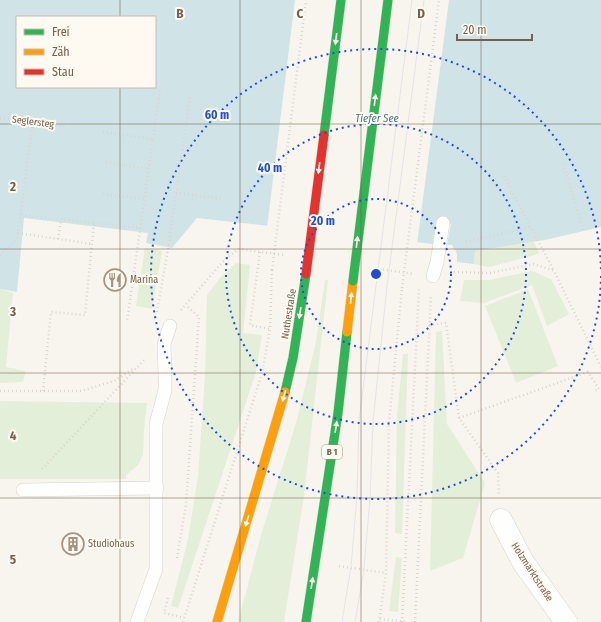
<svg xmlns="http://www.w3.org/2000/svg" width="601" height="622" font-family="'Fira Sans Condensed',sans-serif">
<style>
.green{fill:#e4efd9}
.water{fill:#d0e4e8;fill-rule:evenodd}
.pier{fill:#f8f5ee}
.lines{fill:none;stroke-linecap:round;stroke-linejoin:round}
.lane-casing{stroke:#d7d2cc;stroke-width:14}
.street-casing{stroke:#d7d2cc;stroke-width:23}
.fast-casing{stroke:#d9d2cb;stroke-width:10}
.slow-casing{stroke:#d9d2cb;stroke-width:10}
.path{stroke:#dad5d0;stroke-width:2.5;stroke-dasharray:1 3;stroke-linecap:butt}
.lane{stroke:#fefefc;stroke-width:13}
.street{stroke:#fefefc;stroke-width:22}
.fast{stroke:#30b455;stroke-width:9}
.slow{stroke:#ff9f0a;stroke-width:9}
.tram{stroke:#e6e3e6;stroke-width:1}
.fast-bridge-casing{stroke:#d9d2cb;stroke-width:10;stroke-linecap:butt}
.jam-bridge-casing{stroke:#d9d2cb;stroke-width:10;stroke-linecap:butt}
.path-bridge{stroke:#dad5d0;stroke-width:2.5;stroke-dasharray:1 3;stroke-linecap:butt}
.fast-bridge{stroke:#30b455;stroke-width:9}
.jam-bridge{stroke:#e5322d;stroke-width:9}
.oneway{fill:#fefaf1}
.grid{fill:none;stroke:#76604e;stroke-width:1;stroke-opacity:0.55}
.ring{fill:none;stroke:#1d4ed8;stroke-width:2;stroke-dasharray:2 4}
.labels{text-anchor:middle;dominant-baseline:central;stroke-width:4;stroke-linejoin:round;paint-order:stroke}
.shield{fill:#fefaf1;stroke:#9f8e7f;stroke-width:1}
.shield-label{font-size:9px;font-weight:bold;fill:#76604e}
.street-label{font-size:10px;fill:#76604e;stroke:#fefaf1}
.poi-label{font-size:10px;fill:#76604e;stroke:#fefaf1;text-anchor:start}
.water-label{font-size:11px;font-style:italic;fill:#487888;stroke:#fefaf1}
.grid-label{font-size:13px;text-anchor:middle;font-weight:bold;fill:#76604e;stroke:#fefaf1;stroke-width:4;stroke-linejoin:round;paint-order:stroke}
.centre{fill:#1d4ed8;stroke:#fefaf1;stroke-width:2}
.ring-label{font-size:12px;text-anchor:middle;font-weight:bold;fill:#1d4ed8;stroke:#fefaf1;stroke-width:4;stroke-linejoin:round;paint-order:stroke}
</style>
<rect width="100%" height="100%" fill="#f8f5ee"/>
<g class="green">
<path d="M534,242L539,253L535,255L489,267L474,264L475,251Z"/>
<path d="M145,248L162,251L152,309L136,306Z"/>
<path d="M236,263L250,265L243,333L262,335L256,372L178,608L171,606L188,539L198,476L205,376L207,295L219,279Z"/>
<path d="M532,271L551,279L569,314L547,326L532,285L484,303L460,301L464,280H489Z"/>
<path d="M325,280H328L304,496L284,622H238L261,535L296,423L316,342Z"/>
<path d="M0,289L13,293L6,367L26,371L23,382L0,383Z"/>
<path d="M528,289L558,366L516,383L485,306Z"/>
<path d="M442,331L447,424L485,483L463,558L430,571L436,332Z"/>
<path d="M403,354H408L402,534L395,533L397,416Z"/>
<path d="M0,401L147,403L144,431L143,455L138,465L126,475V479H0Z"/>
<path d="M396,557L402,558L398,612L389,611Z"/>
</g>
<path class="water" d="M0,0H601V227L545,240L475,251L474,264L457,262V254L452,245H447L451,224L436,222L433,244L197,218L172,248L146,243L148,233L24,218L17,292L0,289ZM17,17H155V87H17Z"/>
<path class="pier" d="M295,0H449L417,244L267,228Z"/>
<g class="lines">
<g class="lane-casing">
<g id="lane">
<path d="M433,276L437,262L443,223"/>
<path d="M23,490L157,488"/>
<path d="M137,622L156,569V424L165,390V374L164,344L170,326"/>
</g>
</g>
<g class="street-casing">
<path id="street" d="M501,520L523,562L566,622"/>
</g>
<g class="fast-casing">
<g id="fast">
<path d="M285,392L293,358L306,274"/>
<path d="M306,622L338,413L347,332"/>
</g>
</g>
<g class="slow-casing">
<g id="slow">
<path d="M347,332L353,281"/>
<path d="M217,622L285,392"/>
</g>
</g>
<g class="path">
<path d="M0,118L66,126"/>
<path d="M103,132L153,139L127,321"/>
<path d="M153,139L160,90"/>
<path d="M106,162L149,169"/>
<path d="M563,164L584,232"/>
<path d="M504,176L554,271"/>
<path d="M176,193L223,199"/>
<path d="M103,194L145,199"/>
<path d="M21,215L141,228"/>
<path d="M18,233L92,244"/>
<path d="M58,239L61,220"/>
<path d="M466,242L530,227"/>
<path d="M260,252L250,325L270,329"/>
<path d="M0,255L17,239L33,122"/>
<path d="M379,269L414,274"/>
<path d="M454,272L490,273L534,264L554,271L601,367"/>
<path d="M181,310L226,258L239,249L285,255"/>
<path d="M157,312L168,249L190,97"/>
<path d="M429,325L446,323L459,418L498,473L499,496"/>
<path d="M0,391H81L114,381L135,368"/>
<path d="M43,391L51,312L85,315L94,223"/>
<path d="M459,418L588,372L599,389L594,391"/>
<path d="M42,469L145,359"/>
<path d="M177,558L186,504L199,317L186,305"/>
<path d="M339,566L386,573"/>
<path d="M168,598L164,613L184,618"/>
<path d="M380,619L408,622"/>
<path d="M183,622L262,373L270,329L272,270"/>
<path d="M379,622L386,573L389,423L402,288"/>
<path d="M402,622L419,289"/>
<path d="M415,622L431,295"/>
</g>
<use href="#lane" class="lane"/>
<use href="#street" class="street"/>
<use href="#fast" class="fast"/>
<use href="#slow" class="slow"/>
<g class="tram">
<path d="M342,622L351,567L357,496L359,421L412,0"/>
<path d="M355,622L364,569L370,498L373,422L387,286L424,0"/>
</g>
<g class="fast-bridge-casing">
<g id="fast-bridge">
<path d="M324,135L341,0"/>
<path d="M353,281L388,0"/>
</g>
</g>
<g class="jam-bridge-casing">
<path id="jam-bridge" d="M306,274L324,135"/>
</g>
<g class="path-bridge">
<path d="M272,270L306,0"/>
<path d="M402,288L439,0"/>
</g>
<use href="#fast-bridge" class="fast-bridge"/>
<use href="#jam-bridge" class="jam-bridge"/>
</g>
<defs><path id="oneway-solid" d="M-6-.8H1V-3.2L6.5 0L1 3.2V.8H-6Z"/></defs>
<g class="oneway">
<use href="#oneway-solid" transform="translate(336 39) rotate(97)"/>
<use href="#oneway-solid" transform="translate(375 100) rotate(-83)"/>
<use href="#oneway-solid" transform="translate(319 168) rotate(97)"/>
<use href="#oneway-solid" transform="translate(357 242) rotate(-83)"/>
<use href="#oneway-solid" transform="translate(351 298) rotate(-84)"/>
<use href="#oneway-solid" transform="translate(300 313) rotate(99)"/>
<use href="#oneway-solid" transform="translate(284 396) rotate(106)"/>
<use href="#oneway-solid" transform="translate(336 427) rotate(-81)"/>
<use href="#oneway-solid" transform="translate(247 521) rotate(107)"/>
<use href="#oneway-solid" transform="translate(312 583) rotate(-81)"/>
</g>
<path class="grid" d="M120,0V17M240,0V622M361,0V622M481,0V622M120,87V622M0,124H601M0,249H601M0,373H601M0,498H601"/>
<g class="ring">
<circle cx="376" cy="274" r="75"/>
<circle cx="376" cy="274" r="150"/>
<path d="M601 276A225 225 0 1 1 601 272"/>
</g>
<defs>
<g id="restaurant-ring" transform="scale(1.15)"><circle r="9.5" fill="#fefaf1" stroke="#a49486" stroke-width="1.5"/><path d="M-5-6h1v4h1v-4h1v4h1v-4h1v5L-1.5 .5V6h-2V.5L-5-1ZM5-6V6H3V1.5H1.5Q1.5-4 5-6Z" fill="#a49486"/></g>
<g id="building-ring" transform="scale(1.15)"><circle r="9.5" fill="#fefaf1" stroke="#a49486" stroke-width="1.5"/><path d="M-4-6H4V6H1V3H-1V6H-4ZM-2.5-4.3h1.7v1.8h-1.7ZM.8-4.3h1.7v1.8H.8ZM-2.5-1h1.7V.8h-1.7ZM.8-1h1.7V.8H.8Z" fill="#a49486"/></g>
</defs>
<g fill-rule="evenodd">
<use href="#restaurant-ring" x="115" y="280"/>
<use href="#building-ring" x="73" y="544"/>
</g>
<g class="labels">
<rect class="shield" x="322" y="445" width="20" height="14" rx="3"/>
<g class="shield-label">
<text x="332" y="452">B 1</text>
</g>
<g class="street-label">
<text transform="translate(33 122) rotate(7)">Seglersteg</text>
<text transform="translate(289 314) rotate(-81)">Nuthestraße</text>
<text transform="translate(532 572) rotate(57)">Holzmarktstraße</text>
</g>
<g class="poi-label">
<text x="130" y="280">Marina</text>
<text x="88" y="544">Studiohaus</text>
</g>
<g class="water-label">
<text x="377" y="118">Tiefer See</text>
</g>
</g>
<g class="grid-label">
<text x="180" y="18">B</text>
<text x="300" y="18">C</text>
<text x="421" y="18">D</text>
<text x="13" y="191">2</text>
<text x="13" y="316">3</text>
<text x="13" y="440">4</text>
<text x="13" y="564">5</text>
</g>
<circle cx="376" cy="274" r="6" class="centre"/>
<g class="ring-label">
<text x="217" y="119">60 m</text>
<text x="270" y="172">40 m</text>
<text x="323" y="225">20 m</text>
</g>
<rect x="16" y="16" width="140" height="72" fill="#fefaf1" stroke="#c8bcb0"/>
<rect x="24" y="29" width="20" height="6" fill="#30b455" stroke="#c8bcb0"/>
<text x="52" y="36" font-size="12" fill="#76604e">Frei</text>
<rect x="24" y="49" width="20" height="6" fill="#ff9f0a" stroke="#c8bcb0"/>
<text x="52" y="56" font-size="12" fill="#76604e">Zäh</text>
<rect x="24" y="69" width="20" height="6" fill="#e5322d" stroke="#c8bcb0"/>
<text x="52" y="76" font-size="12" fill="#76604e">Stau</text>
<path d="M457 34v6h75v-6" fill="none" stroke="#76604e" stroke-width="2"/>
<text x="463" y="34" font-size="12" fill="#76604e" stroke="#fefaf1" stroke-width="3" paint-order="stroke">20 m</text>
</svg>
